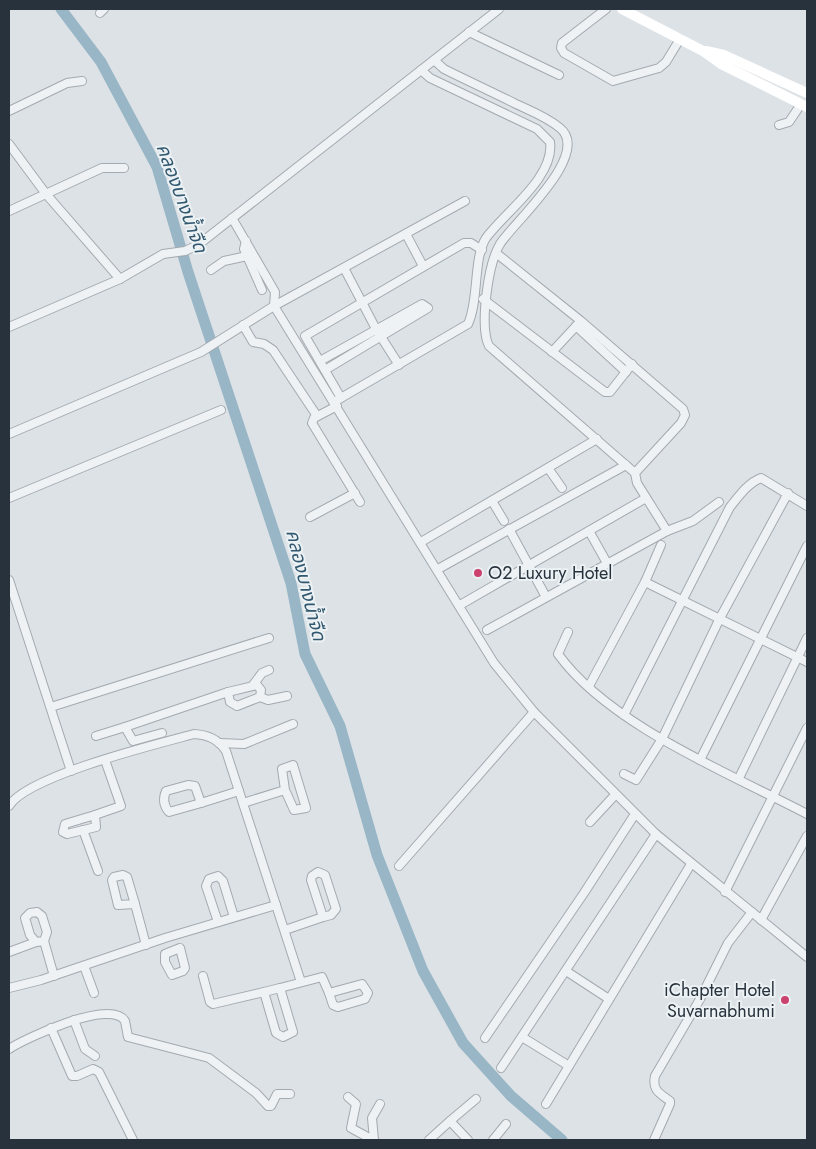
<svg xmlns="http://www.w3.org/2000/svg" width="816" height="1149" font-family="Jost,'Noto Sans Thai',sans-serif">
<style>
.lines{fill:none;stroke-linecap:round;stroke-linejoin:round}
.river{stroke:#98b6c6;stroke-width:11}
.street-casing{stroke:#a3aab0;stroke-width:10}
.street{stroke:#eff2f5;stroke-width:8}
.secondary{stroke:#fff;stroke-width:10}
.poi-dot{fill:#cb426e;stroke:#ecf1f4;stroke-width:2}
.labels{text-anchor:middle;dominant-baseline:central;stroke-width:4;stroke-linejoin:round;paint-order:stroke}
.poi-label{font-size:18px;fill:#27323c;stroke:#ecf1f4;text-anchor:start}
.water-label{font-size:19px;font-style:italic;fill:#32586f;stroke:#ecf1f4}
</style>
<rect width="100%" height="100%" fill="#dde2e6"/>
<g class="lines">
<path class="river" d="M61,9L101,62L157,167L188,272L291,583L305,654L340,726L377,855L423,971L463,1043L511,1096L562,1140"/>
<g class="street-casing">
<g id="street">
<path d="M606,9L562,43L561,48L564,53L613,81L659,68L666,62L680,39"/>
<path d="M100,13L104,9"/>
<path d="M469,32L559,75"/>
<path d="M434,60L444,69C468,81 492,92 516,104C531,111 547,117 560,128C592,154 514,222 500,244C488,264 481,319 487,341L489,346L635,473L637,483L667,531"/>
<path d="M9,111L67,83L82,81"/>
<path d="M779,125L789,122L801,104"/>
<path d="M9,144L46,194L120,279"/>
<path d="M9,211L102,168H124"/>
<path d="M232,218L275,292L274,306L494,663L534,712L656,834L807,957"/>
<path d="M406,234L423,266"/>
<path d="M246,241L244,249L262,290"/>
<path d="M496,253L581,321L683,409L685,415L681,423L635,473"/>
<path d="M344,268L376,329L399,365"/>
<path d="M211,270L224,261L247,256"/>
<path d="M483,299L605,392H610L632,364"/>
<path d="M243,325L253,342L264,344L273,350L317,416"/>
<path d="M576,326L626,372"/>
<path d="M9,327L120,279L163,254L185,251L198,245L499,9"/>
<path d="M552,352L578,324"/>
<path d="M320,361L422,304L428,308L325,370"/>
<path d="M341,398L305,336L464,243H471L482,250"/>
<path d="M334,402L468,324C479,301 473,258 486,238C505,212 555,177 550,142L537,129L430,78L421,70"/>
<path d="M337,406L314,418L312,423L360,502"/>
<path d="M9,434L201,352L274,306L465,201"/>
<path d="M548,468L562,488"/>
<path d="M9,498L221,410"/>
<path d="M492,501L504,521"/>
<path d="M310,517L355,493"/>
<path d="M509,529L546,597"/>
<path d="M589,531L607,563"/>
<path d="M421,542L597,439"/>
<path d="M438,569L626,465"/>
<path d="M9,580L71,771"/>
<path d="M645,582L807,662"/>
<path d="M460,605L646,498"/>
<path d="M487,630L667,531L693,521L719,502"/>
<path d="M568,632L558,654C609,725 731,774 807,814"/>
<path d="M253,685L262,673L269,670"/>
<path d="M589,686L645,582L661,545"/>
<path d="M260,697L261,690L257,685L228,692L230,702L237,706L260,697L268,700L287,696"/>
<path d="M51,707L269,638"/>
<path d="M624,715L730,507C739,496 748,483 761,478L807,506"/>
<path d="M162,733L133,741L125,727L228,692"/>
<path d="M96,736L125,727"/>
<path d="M219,743L244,744L293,724"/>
<path d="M700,760L807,546"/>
<path d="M624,774L636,780L662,739L720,618L788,493"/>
<path d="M739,778L807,638"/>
<path d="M188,785L195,786L201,803L169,812C163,805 163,798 166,791Z"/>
<path d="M201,803L239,791"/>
<path d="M243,803L285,790L294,810L306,808L293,765L282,769L285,790"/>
<path d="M9,806C27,776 157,744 194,734C208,735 218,739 226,751L301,982"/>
<path d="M95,815L96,827L67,834L63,832L65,824Z"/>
<path d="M95,815L121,806L105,760"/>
<path d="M590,822L615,795"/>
<path d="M83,830L98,871"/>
<path d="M399,866L534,712"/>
<path d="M318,872L325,875L336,909L331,915L323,917L311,880L312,876Z"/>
<path d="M123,875L127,877L135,904L118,905L112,880L114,877Z"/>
<path d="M725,892L807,728"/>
<path d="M135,904L146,945"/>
<path d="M761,920L807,836"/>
<path d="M218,922L206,886L209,879L218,876L223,881L234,917"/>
<path d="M285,930L323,917"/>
<path d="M44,941L36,942L30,935L25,918L30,913L37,912L42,916L47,932L44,941L54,976"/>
<path d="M180,948L185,968L183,971L172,975L165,962V954Z"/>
<path d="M9,952L36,942"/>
<path d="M84,966L94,993"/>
<path d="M566,971L609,999"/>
<path d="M203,976L210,1002L213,1004L264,992"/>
<path d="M362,984L368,993L365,999L338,1007L333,1005L329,993Z"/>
<path d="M9,988L41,980L165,938L276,905"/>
<path d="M280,988L293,1032L283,1037L276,1033L264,992Z"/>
<path d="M280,988L322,977L329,993"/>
<path d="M74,1020L85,1049L95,1056"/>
<path d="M51,1028L72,1076H77L93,1069L99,1072L133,1140"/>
<path d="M522,1037L569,1066"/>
<path d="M485,1038L584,893L635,814"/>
<path d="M9,1049C26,1038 111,998 125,1021L128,1037L209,1058L256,1093L268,1106H271L277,1094H290"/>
<path d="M501,1068L656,834"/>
<path d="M348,1097L356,1104L351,1128L373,1140"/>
<path d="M546,1104L691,864"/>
<path d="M450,1121L476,1099"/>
<path d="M374,1140L372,1118L380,1104"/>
<path d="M429,1140L450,1121L468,1140"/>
<path d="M493,1140L506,1124"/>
<path d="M654,1140L670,1104V1101C659,1093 652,1090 655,1076L700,999L728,943L752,912"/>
</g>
</g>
<use href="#street" class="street"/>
<g class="secondary">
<path d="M622,9L703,51L721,64L807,107"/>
<path d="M706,51L724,55L807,93"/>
</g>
</g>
<g class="poi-dot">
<circle cx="478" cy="573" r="5"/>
<circle cx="785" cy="1000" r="5"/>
</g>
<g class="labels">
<g class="poi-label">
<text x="488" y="573">O2 Luxury Hotel</text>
<text x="775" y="990" text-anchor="end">iChapter Hotel<tspan x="775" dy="21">Suvarnabhumi</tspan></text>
</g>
<g class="water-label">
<text transform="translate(182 198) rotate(70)">คลองบางน้ำจืด</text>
<text transform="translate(306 585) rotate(76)">คลองบางน้ำจืด</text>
</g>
</g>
<rect width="816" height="1149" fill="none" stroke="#27323c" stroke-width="20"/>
</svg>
